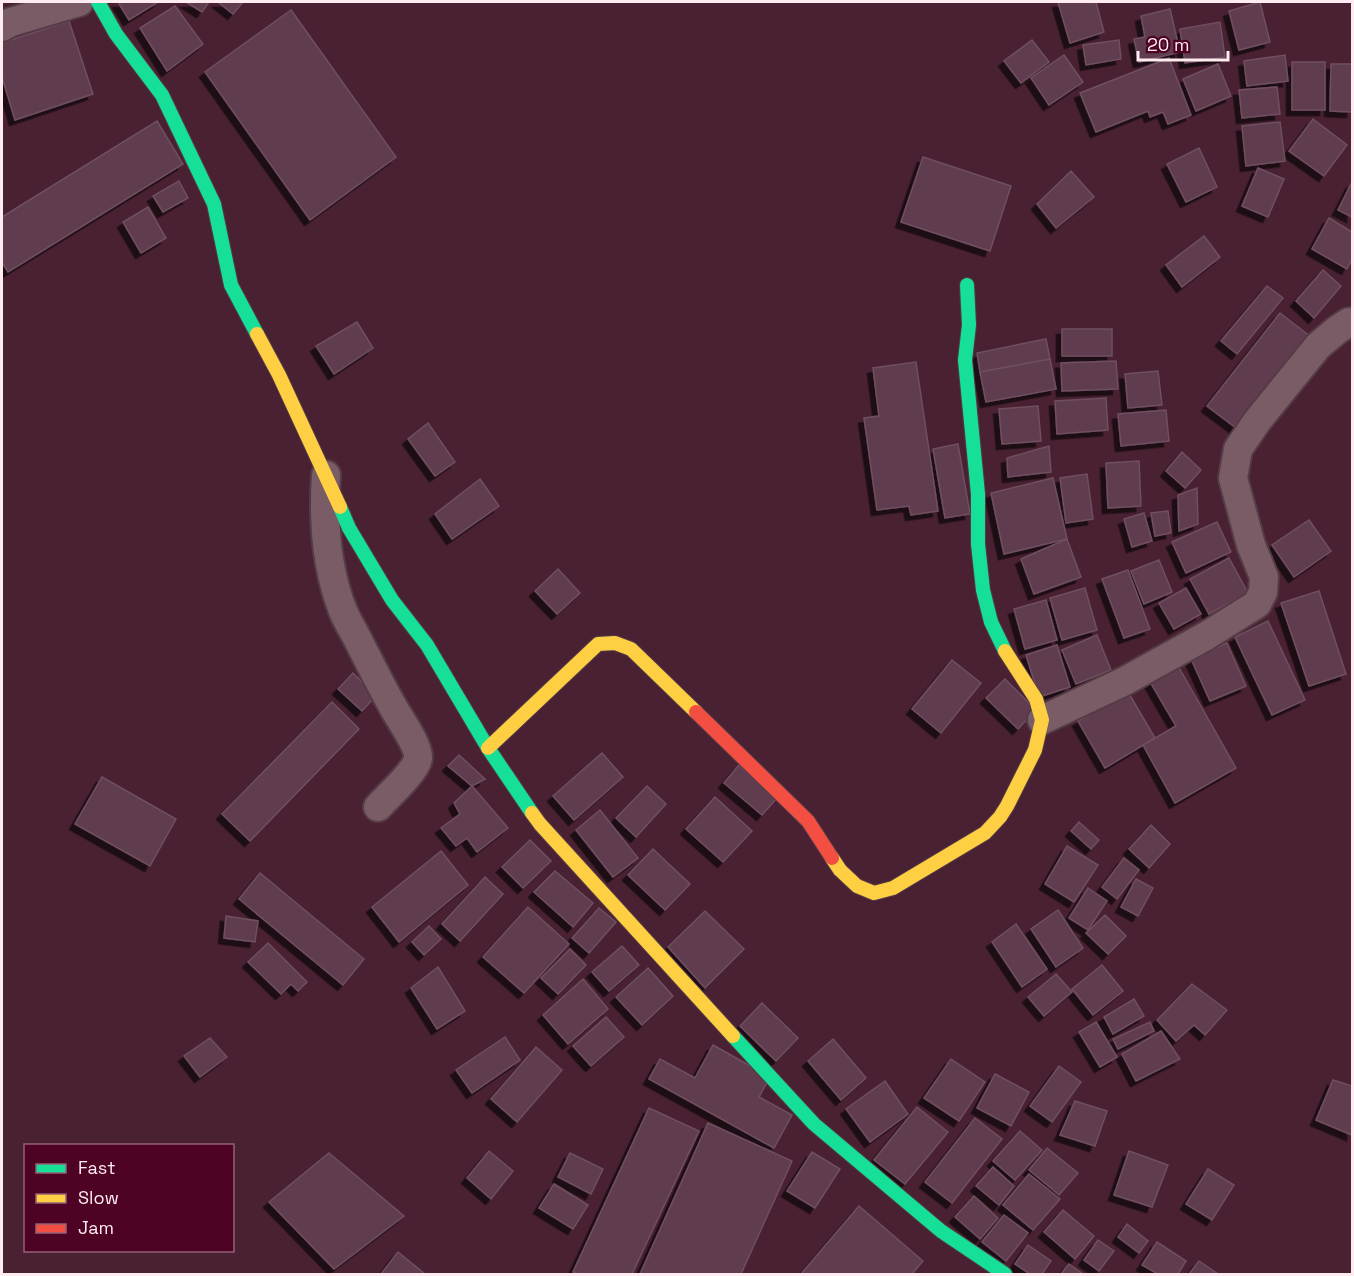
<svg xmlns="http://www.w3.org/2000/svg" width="1354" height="1276" font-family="'Space Grotesk',sans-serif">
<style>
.building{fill:#5e3c4f;stroke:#6f4f60;stroke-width:1.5;filter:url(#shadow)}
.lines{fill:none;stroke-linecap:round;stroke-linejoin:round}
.street-casing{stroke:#553b45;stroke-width:32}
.fast-casing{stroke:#553b45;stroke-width:16}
.slow-casing{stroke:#553b45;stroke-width:16}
.jam-casing{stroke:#553b45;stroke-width:16}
.street{stroke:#795c65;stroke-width:28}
.fast{stroke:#16e098;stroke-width:14}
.slow{stroke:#ffcf43;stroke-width:14}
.jam{stroke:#f24e42;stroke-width:14}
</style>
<defs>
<filter id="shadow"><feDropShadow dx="-5.5" dy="5.5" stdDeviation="0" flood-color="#0009"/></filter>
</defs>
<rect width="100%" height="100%" fill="#492132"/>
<g class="building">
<path d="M118,2H158L129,20Z"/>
<path d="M186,2H209L202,12Z"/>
<path d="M218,2H243L233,14Z"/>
<path d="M1058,2H1096L1104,32L1070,43Z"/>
<path d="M1260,2L1270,42L1239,50L1229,11Z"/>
<path d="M175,6L203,44L167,71L140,28Z"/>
<path d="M1170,9L1180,52L1139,62L1134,39L1145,37L1141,16Z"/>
<path d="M291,10L396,157L310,220L205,72Z"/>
<path d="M69,21L93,94L15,120L2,77V43Z"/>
<path d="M1220,22L1225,57L1185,63L1180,29Z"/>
<path d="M1032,40L1049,62L1021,83L1004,61Z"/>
<path d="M1119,40L1121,59L1086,65L1083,45Z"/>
<path d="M1064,55L1083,82L1049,105L1031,78Z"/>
<path d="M1285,55L1288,81L1247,86L1244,61Z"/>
<path d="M1169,58L1191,115L1168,124L1163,112L1150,117L1148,111L1096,132L1080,93Z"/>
<rect x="1292" y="62" width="33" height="48"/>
<path d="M1218,64L1231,96L1196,111L1183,79Z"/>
<path d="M1331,64H1352V112L1330,111Z"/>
<path d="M1277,87L1280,114L1242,118L1239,90Z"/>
<path d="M1313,119L1347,145L1324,176L1289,151Z"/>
<path d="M157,121L183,164L8,272L2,262V217Z"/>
<path d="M1280,122L1285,161L1246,166L1242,126Z"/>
<path d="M1199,148L1217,187L1186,202L1167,164Z"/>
<path d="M923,157L1011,186L990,251L901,222Z"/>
<path d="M1258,168L1284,179L1268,217L1242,206Z"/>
<path d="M1071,171L1094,197L1056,228L1037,204Z"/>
<path d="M179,181L188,198L163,212L153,196Z"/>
<path d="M1352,182V217L1338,210Z"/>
<path d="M148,207L166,238L141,253L123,222Z"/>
<path d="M1329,218L1352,232V259L1347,269L1312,249Z"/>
<path d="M1204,236L1220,257L1182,287L1166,265Z"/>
<path d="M1323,270L1341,286L1314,318L1296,301Z"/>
<path d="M1267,286L1283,298L1237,354L1221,341Z"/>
<path d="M1280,313L1312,338L1240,431L1207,406Z"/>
<path d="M357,322L373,348L334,374L316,346Z"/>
<rect x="1062" y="329" width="50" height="27"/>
<path d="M1046,339L1050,359L980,372L977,353Z"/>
<path d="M1050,359L1056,389L986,402L980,372Z"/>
<path d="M1116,361L1118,389L1062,391L1061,363Z"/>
<path d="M916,362L938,511L911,515L909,506L877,510L864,418L879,416L873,368Z"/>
<path d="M1158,371L1162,405L1128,408L1125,374Z"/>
<path d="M1106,398L1108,430L1057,434L1055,401Z"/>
<path d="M1038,406L1041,441L1002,444L999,409Z"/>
<path d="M1166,410L1169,441L1121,446L1118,414Z"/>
<path d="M428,423L455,462L435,476L408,439Z"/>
<path d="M958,444L970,514L945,518L933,449Z"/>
<path d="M1049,446L1051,472L1008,477L1007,458Z"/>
<path d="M1182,452L1201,470L1185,488L1166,471Z"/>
<path d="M1139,461L1141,506L1108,508L1106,463Z"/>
<path d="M1087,474L1093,519L1066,523L1060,478Z"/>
<path d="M1053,478L1067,539L1004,554L991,493Z"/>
<path d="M480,479L499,506L452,539L435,514Z"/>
<path d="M1197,488L1198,524L1179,531L1178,495Z"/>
<path d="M1168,511L1171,533L1155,536L1151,513Z"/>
<path d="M1144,513L1152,541L1132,547L1124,519Z"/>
<path d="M1309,520L1331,551L1294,577L1272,545Z"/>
<path d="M1217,522L1231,552L1186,573L1172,542Z"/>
<path d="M1067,539L1081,577L1034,594L1021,559Z"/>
<path d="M1229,558L1248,593L1209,614L1190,579Z"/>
<path d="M1159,560L1172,592L1144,604L1131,571Z"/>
<path d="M558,569L580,593L557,614L535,591Z"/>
<path d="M1128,570L1150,629L1124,638L1102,579Z"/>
<path d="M1085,588L1097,630L1062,640L1050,598Z"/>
<path d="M1186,588L1201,614L1174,629L1159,603Z"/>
<path d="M1319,591L1346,674L1309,686L1281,603Z"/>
<path d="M1046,600L1057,640L1025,649L1014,609Z"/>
<path d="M1268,621L1305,700L1272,715L1235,637Z"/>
<path d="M1097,635L1111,670L1076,684L1062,650Z"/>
<path d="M1227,643L1246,686L1210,701L1191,659Z"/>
<path d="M1057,645L1070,687L1039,697L1026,655Z"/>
<path d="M952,660L981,683L941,733L912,709Z"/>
<path d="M1177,664L1236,768L1175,803L1143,745L1176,726L1149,680Z"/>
<path d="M353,673L376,696L362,711L338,689Z"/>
<path d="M1005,679L1036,710L1018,729L986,698Z"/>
<path d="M1128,692L1155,738L1105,768L1078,721Z"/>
<path d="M332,702L359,729L250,841L222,814Z"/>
<path d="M602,753L623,777L574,820L553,796Z"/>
<path d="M459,755L485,779L472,786L448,766Z"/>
<path d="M739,765L777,798L762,815L724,783Z"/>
<path d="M102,777L176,819L150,866L75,824Z"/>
<path d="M472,786L508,828L477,852L467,838L456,846L441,828L460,814L454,803Z"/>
<path d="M647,786L666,804L636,837L616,818Z"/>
<path d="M715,797L752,831L723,862L686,829Z"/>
<path d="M600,810L638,858L613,877L576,830Z"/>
<path d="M1079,822L1099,840L1091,849L1071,831Z"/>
<path d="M1151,825L1170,844L1149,868L1129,849Z"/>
<path d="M530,840L551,861L523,888L502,867Z"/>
<path d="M1067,846L1098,865L1074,902L1045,884Z"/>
<path d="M653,849L690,884L665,910L628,875Z"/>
<path d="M441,851L468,885L399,942L372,907Z"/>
<path d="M1124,858L1139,870L1117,899L1102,887Z"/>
<path d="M555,871L593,903L573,927L534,892Z"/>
<path d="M260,873L364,959L343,985L239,899Z"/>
<path d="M485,877L503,894L460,941L442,924Z"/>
<path d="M1136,879L1153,888L1138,916L1121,907Z"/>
<path d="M1088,888L1107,901L1088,930L1069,918Z"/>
<path d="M528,907L569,944L524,993L483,957Z"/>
<path d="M599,908L616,922L589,953L572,938Z"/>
<path d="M1058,910L1083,948L1056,967L1031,929Z"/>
<path d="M705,911L744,949L705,988L668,947Z"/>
<path d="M1105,915L1126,936L1108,954L1086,933Z"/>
<path d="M226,916L258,921L255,942L224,938Z"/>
<path d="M1016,924L1047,969L1022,987L992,942Z"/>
<path d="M429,926L441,939L424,955L412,942Z"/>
<path d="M268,943L307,982L298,991L291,984L281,994L248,962Z"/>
<path d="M622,946L639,965L609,991L592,972Z"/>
<path d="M570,949L586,965L558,994L541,978Z"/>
<path d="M1102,965L1123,991L1093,1015L1072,989Z"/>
<path d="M438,967L465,1011L437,1029L411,988Z"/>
<path d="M648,968L673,996L642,1025L616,997Z"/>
<path d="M1056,974L1072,992L1044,1016L1028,997Z"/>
<path d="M583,979L608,1009L568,1044L543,1015Z"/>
<path d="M1192,984L1227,1010L1205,1035L1194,1025L1176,1041L1157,1020Z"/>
<path d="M1134,999L1144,1016L1113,1034L1104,1017Z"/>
<path d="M762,1003L798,1038L776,1061L740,1026Z"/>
<path d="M606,1017L624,1037L591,1066L573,1046Z"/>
<path d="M1096,1022L1117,1057L1100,1067L1079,1032Z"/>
<path d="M1150,1022L1154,1031L1118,1049L1113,1039Z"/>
<path d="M1161,1031L1180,1059L1136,1081L1122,1054Z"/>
<path d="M505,1037L520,1060L472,1093L456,1070Z"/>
<path d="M210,1038L227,1057L200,1077L184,1056Z"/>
<path d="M833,1039L866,1078L841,1100L808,1061Z"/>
<path d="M713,1045L770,1077L759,1097L792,1115L774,1148L649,1079L660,1059L695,1078Z"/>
<path d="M536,1047L562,1070L517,1122L491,1099Z"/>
<path d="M951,1059L985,1082L959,1121L924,1098Z"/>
<path d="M1059,1066L1081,1082L1052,1122L1030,1106Z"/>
<path d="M995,1074L1029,1092L1011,1126L977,1108Z"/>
<path d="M1333,1080L1352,1086V1135L1316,1120Z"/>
<path d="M885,1081L908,1114L870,1142L846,1109Z"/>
<path d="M1075,1101L1107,1111L1095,1146L1060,1135Z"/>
<path d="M917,1107L948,1132L905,1184L874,1160Z"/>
<path d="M649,1108L699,1131L632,1274H577L573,1272Z"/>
<path d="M975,1118L1002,1139L952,1203L925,1182Z"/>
<path d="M708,1123L792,1161L741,1274H640Z"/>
<path d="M1020,1131L1042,1150L1015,1180L993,1161Z"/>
<path d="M1047,1148L1078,1173L1059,1195L1029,1170Z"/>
<path d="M489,1151L513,1171L491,1199L467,1178Z"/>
<path d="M1129,1151L1168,1165L1152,1207L1114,1195Z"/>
<path d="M812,1152L840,1169L815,1208L787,1191Z"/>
<path d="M329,1153L404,1216L334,1269L269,1202Z"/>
<path d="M570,1153L603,1169L591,1194L558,1177Z"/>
<path d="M993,1167L1014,1186L999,1205L976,1186Z"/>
<path d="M1208,1169L1234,1185L1212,1220L1186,1204Z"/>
<path d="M1029,1174L1060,1199L1033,1230L1003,1205Z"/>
<path d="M554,1184L588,1205L573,1229L539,1208Z"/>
<path d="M974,1196L998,1218L980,1239L955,1217Z"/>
<path d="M859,1206L923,1261L912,1274H801Z"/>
<path d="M1063,1210L1094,1236L1075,1259L1044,1232Z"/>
<path d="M1004,1215L1028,1233L1006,1261L982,1242Z"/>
<path d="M1127,1224L1148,1241L1139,1253L1118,1237Z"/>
<path d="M1098,1240L1114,1251L1099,1271L1084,1260Z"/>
<path d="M1157,1242L1186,1261L1178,1274H1158L1142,1265Z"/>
<path d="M1028,1245L1051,1261L1042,1274H1030L1015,1264Z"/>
<path d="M398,1252L425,1274H381Z"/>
<path d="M1199,1261L1218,1274H1189Z"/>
<path d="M1069,1264L1083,1274H1061Z"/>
</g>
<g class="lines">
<g class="street-casing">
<g id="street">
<path d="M2,27L11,22L79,2"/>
<path d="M326,475C323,520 326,568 343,611C348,623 356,635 362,648C372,667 381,686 392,705C398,717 419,745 418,758C418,769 387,797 378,807"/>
<path d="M1042,720L1123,682L1206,636L1257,604L1263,592L1264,577L1251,545L1233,478L1238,449L1258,420L1318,346L1337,330L1349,322H1352"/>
</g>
</g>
<g class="fast-casing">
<g id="fast">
<path d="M98,2L116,34L162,95L214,204L231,285L257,334"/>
<path d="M967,285L969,325L965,360L978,494V544L983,590L991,622L1005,651"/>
<path d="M340,507L349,528L392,600L427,645L488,748L532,813"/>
<path d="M733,1036L814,1124L941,1231L1005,1274"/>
</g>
</g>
<g class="slow-casing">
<g id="slow">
<path d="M257,334L279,375L340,507"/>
<path d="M488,748L598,644L615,643L631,649L696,712"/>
<path d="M532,813L540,824L733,1036"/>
<path d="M832,858L840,870L857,886L874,893L893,888L985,833L1000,817L1007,806L1035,750L1042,720L1036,699L1005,651"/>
</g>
</g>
<g class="jam-casing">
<path id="jam" d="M696,712L808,821L832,858"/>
</g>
<use href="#street" class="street"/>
<use href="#fast" class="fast"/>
<use href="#slow" class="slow"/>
<use href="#jam" class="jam"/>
</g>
<rect width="1354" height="1276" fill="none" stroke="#ffecf0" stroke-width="6"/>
<rect x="24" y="1144" width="210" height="108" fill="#4e0224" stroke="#956076" stroke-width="1.5"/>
<rect x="36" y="1164" width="30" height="9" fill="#16e098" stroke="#956076" stroke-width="1.5"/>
<text x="78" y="1174" font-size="18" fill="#ffecf0">Fast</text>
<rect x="36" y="1194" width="30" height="9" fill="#ffcf43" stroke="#956076" stroke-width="1.5"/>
<text x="78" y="1204" font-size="18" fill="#ffecf0">Slow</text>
<rect x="36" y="1224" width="30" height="9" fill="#f24e42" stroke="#956076" stroke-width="1.5"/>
<text x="78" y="1234" font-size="18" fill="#ffecf0">Jam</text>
<path d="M1138 51v9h90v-9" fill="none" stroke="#ffecf0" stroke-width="3"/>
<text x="1147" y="51" font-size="18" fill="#ffecf0" stroke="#4e0224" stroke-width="4.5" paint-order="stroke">20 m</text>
</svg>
